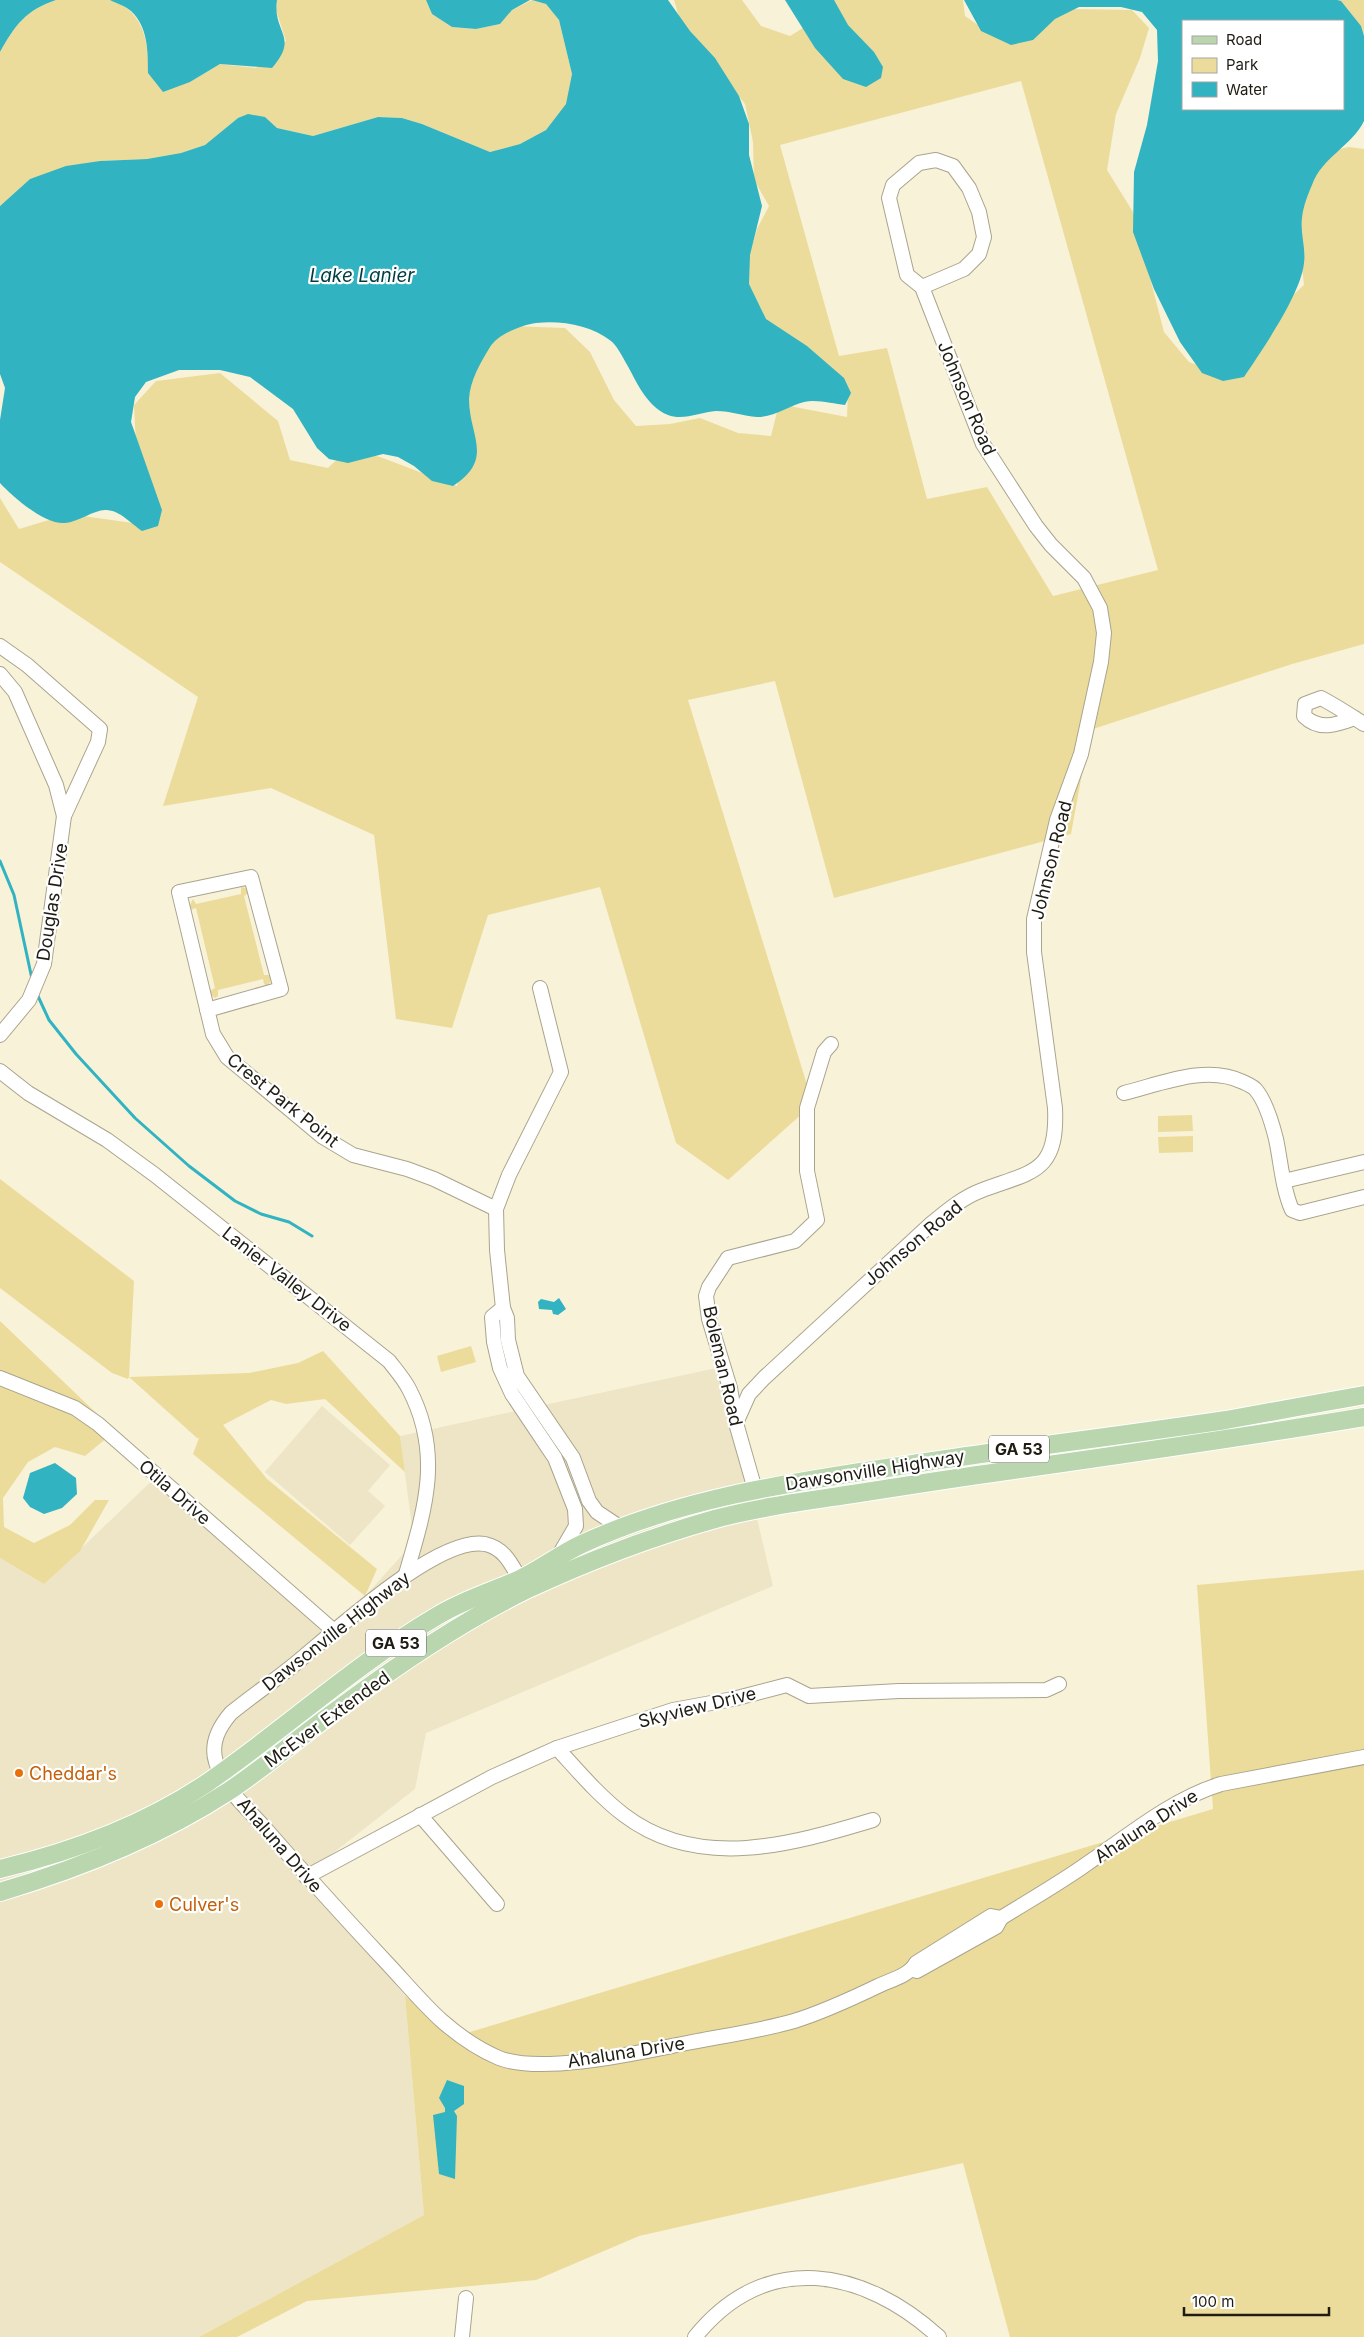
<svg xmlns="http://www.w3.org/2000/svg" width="1364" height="2337" font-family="Inter,sans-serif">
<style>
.built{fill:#ede5c5}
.green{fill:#ecdc9b;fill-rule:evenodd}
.water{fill:#31b3c2;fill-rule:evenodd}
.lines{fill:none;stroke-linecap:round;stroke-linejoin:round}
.stream{stroke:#31b3c2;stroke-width:3}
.minor-casing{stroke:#aaa48d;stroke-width:16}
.major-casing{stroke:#fff;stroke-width:20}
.minor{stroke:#fff;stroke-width:14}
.major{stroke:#b9d6ae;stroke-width:18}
.food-dot{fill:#e8710a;stroke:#fff;stroke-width:2}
.labels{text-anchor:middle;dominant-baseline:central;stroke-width:4.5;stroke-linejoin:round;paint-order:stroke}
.shield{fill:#fff;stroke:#62605a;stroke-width:1}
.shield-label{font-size:16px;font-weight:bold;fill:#1e1c13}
.street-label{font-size:18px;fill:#1e1c13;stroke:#fff}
.food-label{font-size:18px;fill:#c56008;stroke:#fff;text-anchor:start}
.water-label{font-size:19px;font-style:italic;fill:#003c42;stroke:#fff}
</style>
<rect width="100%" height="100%" fill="#f8f2d9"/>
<g class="built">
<path d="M721,1367L773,1586L426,1733L415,1789L305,1875L405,1996L424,2215L199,2337H0V1558L44,1584L160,1473L337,1627L414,1542L400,1436Z"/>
<path d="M322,1406L390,1465L368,1491L385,1506L350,1545L265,1472Z"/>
</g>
<g class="green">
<path d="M56,0C71,0 97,0 110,0C144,10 149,43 148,73L190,82L220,64L256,68L286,41L276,10L277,0H426L432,14L452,27L476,29L500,24L512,10L532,0L546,4L559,20L572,74L567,104L546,130L520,144L490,152L422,124L402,118L378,117L313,136L277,128L265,117L238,118L205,145L181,153L147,159L100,161L30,179L0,206V52C15,25 26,10 56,0Z"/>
<path d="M674,0H742L761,26L790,36L811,23L813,0H963L965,16L997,38L1072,9L1132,10L1149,28L1140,58L1116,114L1107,170L1133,212L1164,332L1189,362L1229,376L1280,307L1304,285L1294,191L1315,154L1349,147L1364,149V644L1292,664L1090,730L1071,834L834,898L775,681L688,700L813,1104L728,1180L676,1143L600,887L488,915L452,1028L396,1019L374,835L271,788L163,806L198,697L0,562V498L19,529L69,514L140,524L134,405L156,381L220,373L278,421L290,460L328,468L348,449L380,457L457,486L463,462L458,403L478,354L511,326L565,328L590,352L614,400L636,426L670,424L700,418L738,433L771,436L779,404L847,417L848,391L766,327L747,294L746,266L757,229L769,206L754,180L753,142L745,104L680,20ZM1021,81L1158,570L1053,596L987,487L927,499L887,348L839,356L780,145Z"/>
<path d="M1325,0H1364V35L1340,7Z"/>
<path d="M241,887L247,888L250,892L244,896L264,975H271V981L267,986L264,984L263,979L218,990V996L215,998L208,992L215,988L196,908L190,910L189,907L193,899L196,904L241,894Z"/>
<path d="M1192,1115L1193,1131L1158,1132V1116Z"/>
<path d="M1193,1136V1152L1159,1153L1158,1137Z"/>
<path d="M0,1179L134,1281L129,1377L249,1373L298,1363L323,1351L400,1436L405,1472L325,1399L286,1404L271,1400L223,1425L267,1479L377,1569L365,1596L193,1454L199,1438H197L129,1377L128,1379L112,1373L0,1288Z"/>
<path d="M0,1321L115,1431L85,1456L55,1447L28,1462L3,1498L4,1527L34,1543L70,1525L95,1500H109L80,1551L44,1584L0,1558Z"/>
<path d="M471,1346L476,1362L441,1372L437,1356Z"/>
<path d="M1364,1570V2337H1010L963,2163L639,2236L536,2280L307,2301L237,2337H199L424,2215L405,1996L460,2035L1213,1809L1197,1585Z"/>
</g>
<g class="water">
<path d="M0,0H56C26,10 15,25 0,52Z"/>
<path d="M110,0H277C272,33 300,36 272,68L220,64L190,82L163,92L148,73C148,51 148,27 131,11C125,6 116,3 110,0Z"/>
<path d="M426,0H530L512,10L500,24L476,29L452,27L432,14Z"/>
<path d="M532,0H668L690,31L715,58L739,96L749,124V155L762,206L750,255L749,284L766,319L807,346L844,378L851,393L845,405C834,404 816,399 804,402C789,406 774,417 757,417C744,416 731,411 716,411C701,412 683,421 668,415C646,406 637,382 626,363C622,356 617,346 611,341C591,325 560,320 536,323C522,325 498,334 490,347C481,362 470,380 469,399C469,436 495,459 453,486L432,481L414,466L398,457L383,454L348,463L329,459L317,448L293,409L250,377L220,370H179L146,382L135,397L131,422L162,510L158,526L142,531C132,524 118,509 105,510C94,510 78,522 65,523C45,525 13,497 0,483V420L5,388L0,374V206L30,179L66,166L100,161L147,159L181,153L205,145L238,118L248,114L265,117L277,128L313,136L378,117L402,118L422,124L490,152L520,144L546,130L566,104L572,74L559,20L546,4Z"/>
<path d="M785,0H834L848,25L874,52L883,67L881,78L866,87L843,79L815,48Z"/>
<path d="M964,0H1337L1341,1L1361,26L1364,36V121C1352,146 1322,157 1312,185C1308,194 1303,207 1302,218C1300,233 1306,248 1304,263C1301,294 1262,350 1244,377L1223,381L1202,373L1180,342L1154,289L1133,232L1134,172L1147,125L1158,61L1157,30L1142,12L1121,7H1079L1055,19L1033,40L1011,45L981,31ZM1183,21H1343V109H1183Z"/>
<path d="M559,1298L566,1309L558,1315L553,1314L552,1310L539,1309L538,1302L541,1299L554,1302Z"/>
<path d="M55,1463L76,1478L77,1494L62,1508L44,1514L30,1507L23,1498L30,1473Z"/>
<path d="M447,2080L464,2086V2104L454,2111L457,2116L455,2179L439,2174L433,2115L445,2112V2108L439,2098Z"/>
</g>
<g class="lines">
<g class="stream">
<path d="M0,861L14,895L32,979"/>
<path d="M37,994L49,1020L76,1054L135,1118L189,1166L235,1201L261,1214L289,1222L312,1236"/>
</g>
<g class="minor-casing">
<g id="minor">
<path d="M0,646L27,665L100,729L98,742L64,816L44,964L29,1000L0,1035"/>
<path d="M0,674L15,692L56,785L64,816"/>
<path d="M1355,718C1336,725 1319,731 1304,716L1305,704L1321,698C1336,706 1350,715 1364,724"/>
<path d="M540,988L561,1072L509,1175L496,1209L497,1250L503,1308L507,1318L508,1340L517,1376L573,1458L589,1501L597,1512L621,1528"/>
<path d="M207,1010L281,989L251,877L179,892L213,1034L227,1057L323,1137L353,1155L407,1169L434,1179L496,1209"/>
<path d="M0,1071L28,1093L107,1140L155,1175L389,1361C396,1370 404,1379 409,1389C443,1454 425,1509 406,1574"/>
<path d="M1124,1093C1161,1084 1206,1064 1243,1082C1247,1084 1253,1086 1256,1090C1266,1102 1272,1123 1276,1139C1281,1162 1282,1187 1292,1210L1300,1213L1364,1197"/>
<path d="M1284,1181L1364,1162"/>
<path d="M503,1308L492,1317L494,1342L500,1368L512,1394L555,1458L575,1509L576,1526L558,1557"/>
<path d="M0,1378L75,1408L98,1424L334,1631"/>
<path d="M736,1423L749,1394L764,1378L932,1223C947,1211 962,1198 980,1191C1032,1171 1058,1174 1055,1108L1034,952V919L1057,820L1081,754L1101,662L1104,633L1100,608L1084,578L1051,545L1036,526L983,444L922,287L907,275L889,198L893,185L919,163L936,160L953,166L969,188L979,212L984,237L979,254L964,269L922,287"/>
<path d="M758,1500L736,1423L730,1388L709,1319L706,1296L709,1287L728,1258L795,1241L817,1220L807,1171V1108L824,1052L831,1044"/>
<path d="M525,1587C513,1570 508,1549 485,1544C438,1535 332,1634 295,1664C274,1681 252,1696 231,1713C219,1727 210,1743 216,1762C222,1787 248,1809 264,1827C304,1873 345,1918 386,1962C404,1981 422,2003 442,2021C458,2035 480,2050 499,2058C542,2075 641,2052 687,2043C723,2036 759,2031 794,2021C823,2012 851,1999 878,1986C890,1980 909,1976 916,1963L991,1916L1001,1918"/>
<path d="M557,1748C578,1771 599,1796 624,1815C699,1872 793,1844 873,1820"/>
<path d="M420,1815L497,1904"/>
<path d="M306,1877L492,1777L557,1748L673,1710L733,1699L787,1685L809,1696L899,1691L1046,1690L1059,1684"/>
<path d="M917,1971L996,1927L1001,1918C1030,1900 1060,1883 1088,1863C1129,1835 1172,1799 1221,1784L1364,1757"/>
<path d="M462,2337L466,2298"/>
<path d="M695,2337C766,2249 863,2268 939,2337"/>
</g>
</g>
<g class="major-casing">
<g id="major">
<path d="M0,1869C71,1852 142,1826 204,1785C283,1731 354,1665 437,1616C463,1600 490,1592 518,1580C540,1570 560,1554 582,1544C690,1494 810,1480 926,1462C1026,1447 1126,1435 1226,1420C1272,1412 1318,1403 1364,1395"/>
<path d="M0,1892C81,1868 158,1837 229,1791C268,1765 303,1734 341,1707C400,1663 462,1621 528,1589C588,1561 651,1537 715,1519C760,1507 807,1501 853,1494C904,1486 955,1478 1006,1471C1126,1454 1245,1437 1364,1417"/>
</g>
</g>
<use href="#minor" class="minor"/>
<use href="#major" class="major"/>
</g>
<g class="food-dot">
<circle cx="19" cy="1773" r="5"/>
<circle cx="159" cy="1904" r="5"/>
</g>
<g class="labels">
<g class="shield">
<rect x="989" y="1435.5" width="60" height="27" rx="4"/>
<rect x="366" y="1629.5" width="60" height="27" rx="4"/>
</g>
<g class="shield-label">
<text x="1019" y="1449">GA 53</text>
<text x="396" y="1643">GA 53</text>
</g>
<g class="street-label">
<text transform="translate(967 398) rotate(67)">Johnson Road</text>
<text transform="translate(1051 860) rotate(-76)">Johnson Road</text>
<text transform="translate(52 902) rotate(-81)">Douglas Drive</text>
<text transform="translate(283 1100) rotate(39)">Crest Park Point</text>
<text transform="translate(913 1243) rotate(-40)">Johnson Road</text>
<text transform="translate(287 1279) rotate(38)">Lanier Valley Drive</text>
<text transform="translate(723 1366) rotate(77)">Boleman Road</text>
<text transform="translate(875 1470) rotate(-9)">Dawsonville Highway</text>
<text transform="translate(175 1492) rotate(41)">Otila Drive</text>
<text transform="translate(336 1631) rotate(-38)">Dawsonville Highway</text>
<text transform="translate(697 1707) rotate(-14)">Skyview Drive</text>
<text transform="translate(327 1719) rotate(-36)">McEver Extended</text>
<text transform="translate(1146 1826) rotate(-33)">Ahaluna Drive</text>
<text transform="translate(280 1845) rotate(49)">Ahaluna Drive</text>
<text transform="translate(626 2052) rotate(-9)">Ahaluna Drive</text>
</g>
<g class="food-label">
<text x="29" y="1773">Cheddar's</text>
<text x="169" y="1904">Culver's</text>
</g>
<g class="water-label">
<text x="362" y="275">Lake Lanier</text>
</g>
</g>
<rect x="1182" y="20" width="162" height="90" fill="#ffffff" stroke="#a5a4a1"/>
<rect x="1192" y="36" width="25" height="8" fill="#b9d6ae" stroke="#a5a4a1"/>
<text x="1226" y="45" font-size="15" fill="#1e1c13">Road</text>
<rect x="1192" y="58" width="25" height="15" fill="#ecdc9b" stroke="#a5a4a1"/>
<text x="1226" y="70" font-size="15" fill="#1e1c13">Park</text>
<rect x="1192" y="82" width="25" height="15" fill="#31b3c2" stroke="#a5a4a1"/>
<text x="1226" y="95" font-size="15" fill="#1e1c13">Water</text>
<path d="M1184 2307v8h145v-8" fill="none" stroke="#1e1c13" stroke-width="2.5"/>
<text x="1192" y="2307" font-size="15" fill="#1e1c13" stroke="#ffffff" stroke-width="4" paint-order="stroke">100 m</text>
</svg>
